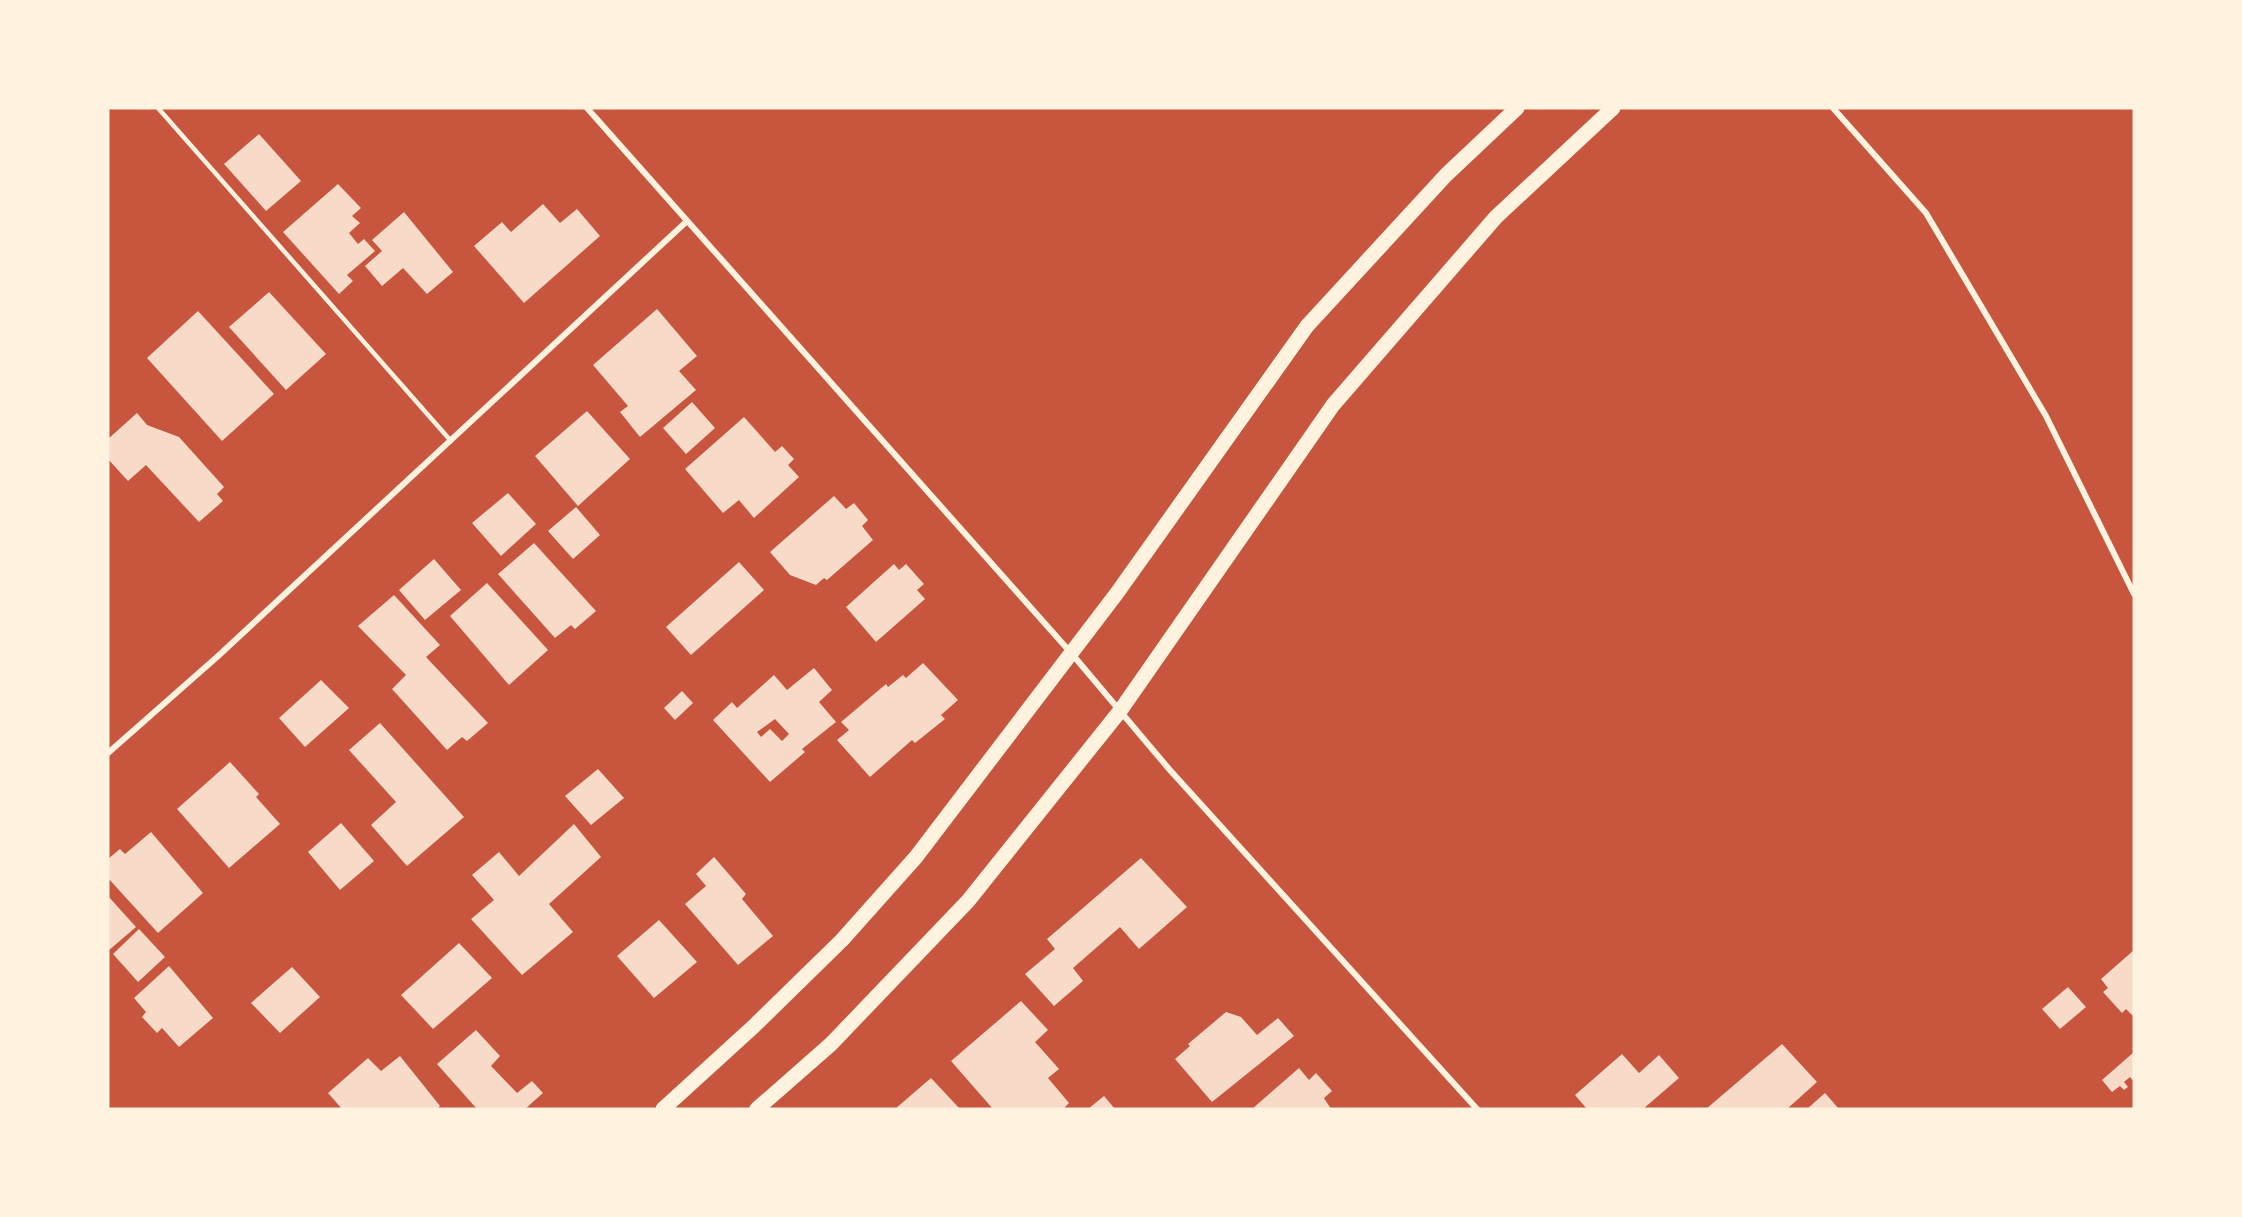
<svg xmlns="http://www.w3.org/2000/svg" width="2242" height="1217" font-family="'Noto Sans',sans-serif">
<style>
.building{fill:#f7dbc8;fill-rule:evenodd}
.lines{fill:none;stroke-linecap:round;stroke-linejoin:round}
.service{stroke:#fff3e0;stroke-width:4.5}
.minor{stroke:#fff3e0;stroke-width:6}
.primary{stroke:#fff3e0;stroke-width:15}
</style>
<rect width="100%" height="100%" fill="#c8553d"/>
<g class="building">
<path d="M259,134L301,181L266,211L224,164Z"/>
<path d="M338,184L361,208L352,216L360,223L349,233L358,244L364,239L375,251L347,275L353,281L339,294L283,232Z"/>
<path d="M543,204L560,223L577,209L600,236L524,303L474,246L502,222L511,232Z"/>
<path d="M404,212L453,272L427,294L403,268L382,286L365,266L382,251L372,240Z"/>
<path d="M269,292L326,354L286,390L229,327Z"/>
<path d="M657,309L697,356L679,371L696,390L640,437L620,412L628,406L593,365Z"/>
<path d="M198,311L274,394L222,441L147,358Z"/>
<path d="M692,402L715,428L686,454L663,428Z"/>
<path d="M587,411L630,459L578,506L535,456Z"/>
<path d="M137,413L147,425L179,437L224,487L217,494L223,501L199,522L146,465L128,481L108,459V439Z"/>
<path d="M744,417L775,452L782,446L794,459L788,465L799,477L754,518L739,500L723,513L685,469Z"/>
<path d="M508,493L536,524L501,556L472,523Z"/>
<path d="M834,496L846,509L854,503L868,520L862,526L873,540L827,580L824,578L816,585L790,575L770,552Z"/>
<path d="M576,507L600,535L573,559L548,531Z"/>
<path d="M534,543L596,611L575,629L571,625L555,638L498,574Z"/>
<path d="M434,559L461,590L425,620L399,590Z"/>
<path d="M739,562L764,590L691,655L666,627Z"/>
<path d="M894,564L899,570L906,564L924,584L917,590L925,599L876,642L846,607Z"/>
<path d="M487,583L548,650L509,685L450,616Z"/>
<path d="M394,595L440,645L426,657L488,723L467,741L462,737L447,750L392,689L406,675L358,626Z"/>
<path d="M923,663L958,700L941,715L945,719L915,743L912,740L870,777L837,740L849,730L841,722L886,684L888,687L903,675L906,678Z"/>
<path d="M814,668L832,690L819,702L836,722L802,749L805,752L770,782L713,720L732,702L737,708L774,675L787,690ZM775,719L789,734L782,741L770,729L761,737L757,732Z"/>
<path d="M321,680L349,708L305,747L279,718Z"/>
<path d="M682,691L693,703L675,720L664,708Z"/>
<path d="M380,723L464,817L407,866L371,825L396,802L349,750Z"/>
<path d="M230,762L259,794L256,797L280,824L229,868L177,809Z"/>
<path d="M598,769L624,798L591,825L565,796Z"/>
<path d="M341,823L374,861L340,890L308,852Z"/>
<path d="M574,824L601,857L549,904L573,932L522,975L471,919L494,900L472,875L499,852L519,876Z"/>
<path d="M151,832L203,893L158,933L108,878V859L120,849L125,854Z"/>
<path d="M714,857L746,894L742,899L773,936L738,965L685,904L706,886L696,874Z"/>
<path d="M1141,858L1187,907L1139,949L1120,927L1073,968L1083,981L1054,1006L1025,974L1055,949L1047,939Z"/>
<path d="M108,896L136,927L108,951Z"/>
<path d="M659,920L697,962L654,998L617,956Z"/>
<path d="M139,929L165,957L138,982L113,954Z"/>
<path d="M459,943L492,978L433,1029L401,995Z"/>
<path d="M2134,950V1017L2126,1009L2122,1013L2103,992L2108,988L2101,979Z"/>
<path d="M169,966L213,1018L179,1047L162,1028L157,1033L142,1017L146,1012L134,998Z"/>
<path d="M292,967L320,997L280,1033L251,1003Z"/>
<path d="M2068,987L2086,1007L2060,1029L2042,1009Z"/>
<path d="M1021,1001L1048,1030L1035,1042L1059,1069L1048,1078L1069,1103L1063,1109H993L951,1061Z"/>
<path d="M1226,1012L1241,1017L1257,1035L1278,1018L1294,1036L1212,1102L1175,1059L1190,1046L1188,1044Z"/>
<path d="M476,1030L500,1056L491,1066L517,1093L532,1081L543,1093L525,1109H477L437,1064Z"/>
<path d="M1782,1044L1817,1082L1787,1109H1706Z"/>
<path d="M2134,1052V1082L2130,1077L2124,1082L2128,1087L2124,1090L2120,1086L2112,1092L2102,1080Z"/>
<path d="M1622,1054L1639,1073L1659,1055L1679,1078L1643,1109H1587L1575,1095Z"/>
<path d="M400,1056L440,1106L437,1109H342L328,1093L368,1058L381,1071Z"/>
<path d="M1299,1068L1309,1080L1316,1073L1332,1091L1324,1098L1331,1109H1252Z"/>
<path d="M931,1078L960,1109H895Z"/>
<path d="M1825,1093L1839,1109H1807Z"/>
<path d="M1104,1096L1115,1109H1088Z"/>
</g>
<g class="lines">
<path class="service" d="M158,108L451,441"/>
<g class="minor">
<path d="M587,108L1072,654L1169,769L1477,1109"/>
<path d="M1833,108L1926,213L2046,416L2134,594"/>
<path d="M108,753L217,657L686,222"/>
</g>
<g class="primary">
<path d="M663,1109L753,1027L842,940L916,857L1117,593L1307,326L1446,175L1517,108"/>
<path d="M757,1109L831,1044L968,901L1120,711L1333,405L1496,217L1613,108"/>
</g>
</g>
<rect width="2242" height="1217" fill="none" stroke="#fff3e0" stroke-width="219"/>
</svg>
